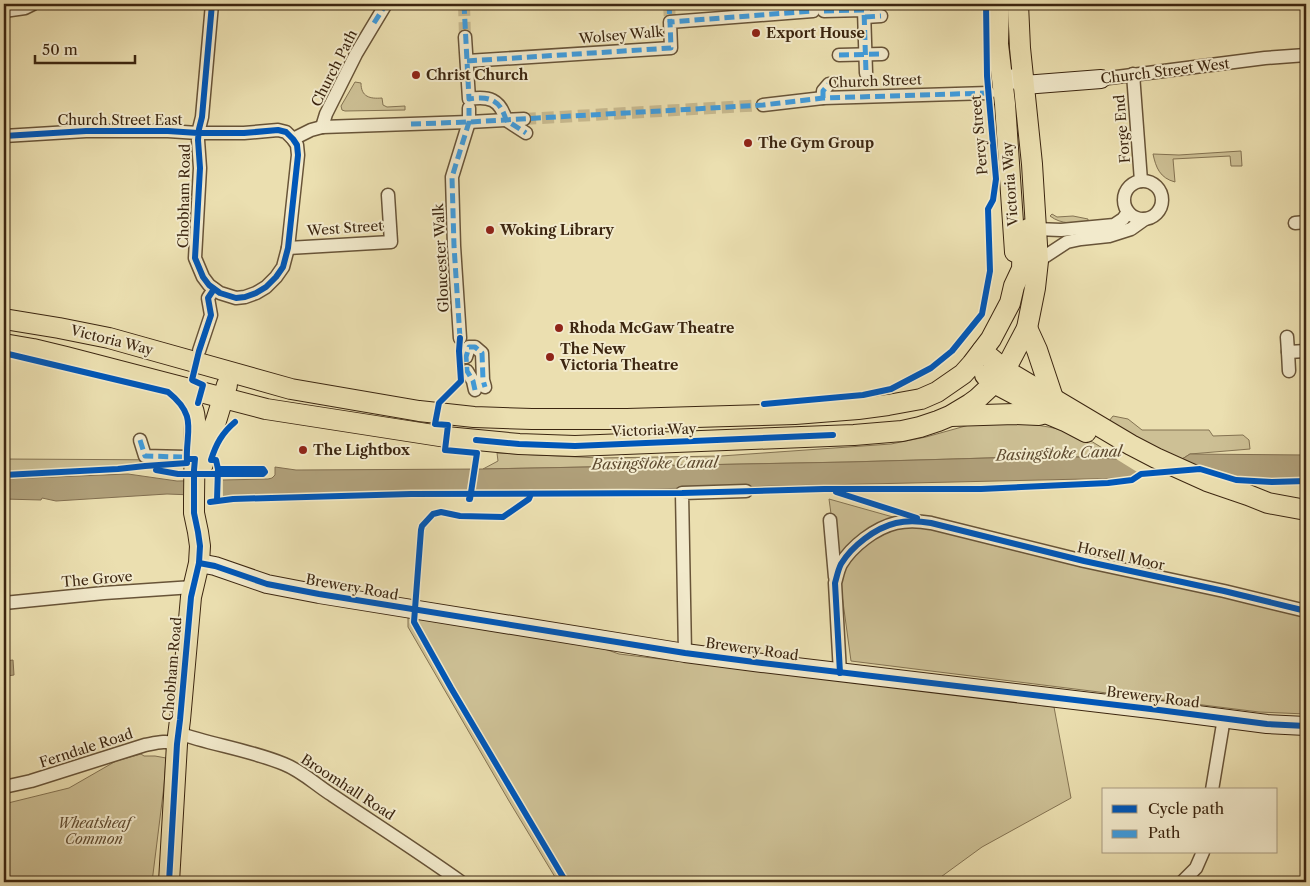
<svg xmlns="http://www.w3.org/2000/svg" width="1310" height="886" font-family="'Libre Caslon Text',serif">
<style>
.green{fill:#cdc095;stroke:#847352}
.water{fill:#b0a07a;stroke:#826f50}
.pier{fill:#ebdfb0}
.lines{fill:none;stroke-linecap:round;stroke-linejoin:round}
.street-tunnel{stroke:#c8ba90;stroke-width:12;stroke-dasharray:12 6;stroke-linecap:butt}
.street-casing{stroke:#685438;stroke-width:15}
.secondary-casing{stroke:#3c2610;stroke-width:20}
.primary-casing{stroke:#3c2610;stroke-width:22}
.street{stroke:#f2eacc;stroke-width:12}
.secondary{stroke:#f2eacc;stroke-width:18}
.primary{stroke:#ebdfb0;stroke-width:20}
.quiet{stroke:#3f9cde;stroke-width:5;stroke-dasharray:10 5;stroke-linecap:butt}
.cycleway-casing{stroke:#f2eacc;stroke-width:9}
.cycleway{stroke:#0057b8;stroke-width:6}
.poi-dot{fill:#8f2418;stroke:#f2eacc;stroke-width:2}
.labels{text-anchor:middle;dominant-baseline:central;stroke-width:4;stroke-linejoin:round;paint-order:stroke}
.poi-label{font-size:14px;font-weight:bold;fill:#3c2610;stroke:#f2eacc;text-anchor:start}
.street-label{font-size:14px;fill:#3c2610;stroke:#f2eacc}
.park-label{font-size:14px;font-style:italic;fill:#604c31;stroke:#f2eacc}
.water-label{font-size:15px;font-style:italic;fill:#5f4b30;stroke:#f2eacc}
</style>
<rect width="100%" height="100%" fill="#ebdfb0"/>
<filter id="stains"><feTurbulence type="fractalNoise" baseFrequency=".004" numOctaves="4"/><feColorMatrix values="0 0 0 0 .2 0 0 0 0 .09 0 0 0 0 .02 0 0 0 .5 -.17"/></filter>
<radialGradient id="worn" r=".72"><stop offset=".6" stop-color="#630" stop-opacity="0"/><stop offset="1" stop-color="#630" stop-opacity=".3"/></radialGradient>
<g class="green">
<path d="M355,82L361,83C361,97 370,99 382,98L383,105L387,107L405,106V110L345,111L342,110L341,106Z"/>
<path d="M1241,151L1242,166H1231L1230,156L1173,159L1175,182C1160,178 1156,168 1153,154L1179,155Z"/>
<path d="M1052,214L1057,217L1073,216L1088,219V222C1074,223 1062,225 1050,216Z"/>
<path d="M1113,416L1128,419L1142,430H1209L1213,436L1243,435L1249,440L1250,449L1190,454L1179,461L1175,460L1109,421Z"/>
<path d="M993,422C1024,423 1054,425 1083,437C1096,443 1108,452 1119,459L1057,456L849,462L483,469L498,461L497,453L599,458L721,456L891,444L926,437L969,425Z"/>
<path d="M4,459L182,460L181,462L119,467L4,472Z"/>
<path d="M829,499L996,546L1072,564L1211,593L1306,616V714L1259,712L851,661Z"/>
<path d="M408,614L599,647L619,654L1054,707L1071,798L982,847L934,882H558L509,801L408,627Z"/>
<path d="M141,754L144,756H155L166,758L164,786L152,882H4V804L69,788L116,761Z"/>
</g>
<g class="water">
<path d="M1190,454L1306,455V479L1242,477L1236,478L1216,471H1198L1139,472L1128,478L475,493L363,492L218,496L167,494L56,501L42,498L41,500L4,499V479L128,474L177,481L268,479L272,478L275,475V467L296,470L483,469L849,462L1057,456L1117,459L1179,461Z"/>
<path d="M13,660L14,675L7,676L5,661Z"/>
</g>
<g class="pier">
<path d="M1113,457L1166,458L1198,474L1142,475Z"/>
<path d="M184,478H223V497L215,499L183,498Z"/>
</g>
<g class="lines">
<g class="street-tunnel">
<path d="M464,4L465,37"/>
<path d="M669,4L670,22"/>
<path d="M524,119L763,105"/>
</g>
<g class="street-casing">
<g id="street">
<path d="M4,11L25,8L33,4"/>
<path d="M824,11L864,10L866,73"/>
<path d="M865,17L881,16"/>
<path d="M465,37L469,99C489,96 500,99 506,120L526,133"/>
<path d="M839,55L882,54"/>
<path d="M467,61L671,48L670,22L813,11"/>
<path d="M1133,74L1141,181"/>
<path d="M1101,79L1265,58L1306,55"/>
<path d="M823,98V91L829,84"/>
<path d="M763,105L823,98L989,93"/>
<path d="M322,127L326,114L356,54L386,4"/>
<path d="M4,136L86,131H168L198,133H244L278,130L286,132L293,139L297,145L298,155L288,248L283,267L276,277L266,287L256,293L245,297L236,298L220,293L209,285L203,277L195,258L200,168L198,140L199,129L202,117L212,4"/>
<path d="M293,139L311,130L322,127L469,122L524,119"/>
<circle cx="1143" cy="200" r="19"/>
<path d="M1295,223L1306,222"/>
<path d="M1036,229L1061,230L1114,225L1123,219L1128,212"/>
<path d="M288,248L391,242L388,195"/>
<path d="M1038,261L1067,242L1081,239L1109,236L1131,229L1145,219"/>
<path d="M1287,337L1288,352L1306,351"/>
<path d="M460,338L454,246L452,177L469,122V108"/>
<path d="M199,351L211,315L208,298L214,289"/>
<path d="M1288,352L1289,371"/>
<path d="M466,357L469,347H475L482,353L483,380L485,387"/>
<path d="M467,371L473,381L475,390"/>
<path d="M140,440L145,456L187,457"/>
<path d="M830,520L835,577"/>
<path d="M4,603L104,593L193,587"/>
<path d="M685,653L682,493L746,491"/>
<path d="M840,673L835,583C837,576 838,570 841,564C852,546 875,528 896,523C908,520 920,521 931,523L1084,561L1224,591L1306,611"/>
<path d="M178,733C213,745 250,750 284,764C302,771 316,785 332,795C375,824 419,852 461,882"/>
<path d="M4,787L31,781L145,745C156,743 166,740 177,744"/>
<path d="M1212,790L1224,718"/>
<path d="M1182,882L1196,868L1203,852"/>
</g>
</g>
<g class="secondary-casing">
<g id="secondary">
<path d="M1014,78L1024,85L1101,79"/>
<path d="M199,563L215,566L267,584L319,594L685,653L762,663L1159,710L1267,724L1306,726"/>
</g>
</g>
<g class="primary-casing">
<g id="primary">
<path d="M999,4L998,44L1005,104L1015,252"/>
<path d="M4,319L59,328L109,338L291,389L419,411L474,417L532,419H627L795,414L858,409L888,405L921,399L937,392L963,374L972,364L991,339L1010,303L1014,286L1022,269L1023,234L1028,229H1036"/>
<path d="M1027,328L1037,350L1053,398"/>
<path d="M4,344L33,349L66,357L266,409L446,437L519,444L575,446L854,435L902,431L920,427L938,421L950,416L970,404L977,399L994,383L1005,370L1027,328L1035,288L1038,261L1032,164L1020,48L1018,4"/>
<path d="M982,351L1005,370L1131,445L1156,458L1207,481L1248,495L1268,503L1306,510"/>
<path d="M985,375L994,383L1041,408L1046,413L1065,421L1086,432"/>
<path d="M951,416L1015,414L1039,415L1046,413"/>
<path d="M203,464L206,446L216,421L227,385"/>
<path d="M169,882L177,744L180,720L191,597L199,563L200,546L198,532L194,513V499L195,420C194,404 186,397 176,386"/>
</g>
</g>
<use href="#street" class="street"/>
<use href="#secondary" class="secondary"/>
<use href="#primary" class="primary"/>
<g class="quiet">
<path d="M464,4L469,99C489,96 500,99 506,120L526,133"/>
<path d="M669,4L670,22"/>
<path d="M824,11L864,10L866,73"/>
<path d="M865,17L881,16"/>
<path d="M374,23L386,4"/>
<path d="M839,55L882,54"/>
<path d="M467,61L671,48L670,22L813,11"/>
<path d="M823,98V91L829,84"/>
<path d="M411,124L469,122L763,105L823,98L989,93"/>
<path d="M460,338L454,246L452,177L469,122V108"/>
<path d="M475,390L473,381L467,371L466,357L469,347H475L482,353L483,380L485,387"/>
<path d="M140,440L145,456L182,457"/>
</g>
<g class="cycleway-casing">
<g id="cycleway">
<path d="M4,136L86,131H168L198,133H244L278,130L286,132L293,139L297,145L298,155L288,248L283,267L276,277L266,287L256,293L245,297L236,298L220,293L209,285L203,277L195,258L200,168L198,140L199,129L202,117L212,4"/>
<path d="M460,338L459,351L461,381L439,403L435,424L448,425L445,450L477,453L470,499H469"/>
<path d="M4,353L168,392C199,417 185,431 187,463L145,466L118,469L4,475"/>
<path d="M198,403L203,385L192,380L199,351L211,315L208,298L214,289"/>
<path d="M764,404L863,395L891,389L931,368L952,351L982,314L990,271L988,209L993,200L996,179L987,76L986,4"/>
<path d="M476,440L519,444L575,446L833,435"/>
<path d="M156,470L178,474H263L265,472L263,469H218"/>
<path d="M836,492L917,518"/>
<path d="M531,494L529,499L503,517L460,516L441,512L433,514L422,526L421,530L414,622L451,688L566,882"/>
<path d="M217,500L218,469L216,460H211C216,444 222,433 235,422"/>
<path d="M210,502L233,499L411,494L682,493L824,489H981L1108,483L1132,480L1141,474L1200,469L1236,480L1272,482L1306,481"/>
<path d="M199,563L215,566L267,584L319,594L685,653L762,663L1159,710L1267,724L1306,726"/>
<path d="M840,673L835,583C837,576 838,570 841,564C852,546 875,528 896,523C908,520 920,521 931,523L1084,561L1224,591L1306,611"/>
<path d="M169,882L177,744L180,720L191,597L199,563L200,546L198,532L194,513V470L195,459H187"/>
</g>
</g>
<use href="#cycleway" class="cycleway"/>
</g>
<g class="poi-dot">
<circle cx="756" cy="33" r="5"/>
<circle cx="416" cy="75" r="5"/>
<circle cx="748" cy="143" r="5"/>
<circle cx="490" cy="230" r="5"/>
<circle cx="559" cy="328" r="5"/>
<circle cx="550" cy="357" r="5"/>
<circle cx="303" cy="450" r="5"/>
</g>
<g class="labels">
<g class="poi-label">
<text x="766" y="33">Export House</text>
<text x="426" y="75">Christ Church</text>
<text x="758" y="143">The Gym Group</text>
<text x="500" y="230">Woking Library</text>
<text x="569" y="328">Rhoda McGaw Theatre</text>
<text x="560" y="349">The New<tspan x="560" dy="16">Victoria Theatre</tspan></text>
<text x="313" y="450">The Lightbox</text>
</g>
<g class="street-label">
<text transform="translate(621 35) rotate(-5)">Wolsey Walk</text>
<text transform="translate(334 68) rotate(-63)">Church Path</text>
<text transform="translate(1165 71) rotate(-7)">Church Street West</text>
<text transform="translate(875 81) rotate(-2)">Church Street</text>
<text x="120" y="120">Church Street East</text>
<text transform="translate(1122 129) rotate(-95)">Forge End</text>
<text transform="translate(979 135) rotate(-95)">Percy Street</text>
<text transform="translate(1010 184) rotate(-94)">Victoria Way</text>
<text transform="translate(184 196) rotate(-89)">Chobham Road</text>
<text transform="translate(345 228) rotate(-4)">West Street</text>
<text transform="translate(441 258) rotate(-93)">Gloucester Walk</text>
<text transform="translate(112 340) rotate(14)">Victoria Way</text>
<text transform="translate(654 430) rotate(-2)">Victoria Way</text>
<text transform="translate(1121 556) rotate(12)">Horsell Moor</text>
<text transform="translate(97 579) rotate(-5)">The Grove</text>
<text transform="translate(352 587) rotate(10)">Brewery Road</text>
<text transform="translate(752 649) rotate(8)">Brewery Road</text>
<text transform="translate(172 669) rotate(-85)">Chobham Road</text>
<text transform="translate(1153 697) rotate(7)">Brewery Road</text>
<text transform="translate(86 748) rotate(-18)">Ferndale Road</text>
<text transform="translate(348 787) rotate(33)">Broomhall Road</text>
</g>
<g class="park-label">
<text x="94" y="823">Wheatsheaf<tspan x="94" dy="16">Common</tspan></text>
</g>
<g class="water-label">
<text transform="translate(1059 453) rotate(-2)">Basingstoke Canal</text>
<text transform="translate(655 463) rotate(-1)">Basingstoke Canal</text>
</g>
</g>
<rect width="1310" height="886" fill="none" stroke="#ebdfb0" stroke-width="20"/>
<rect x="5" y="5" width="1300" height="876" fill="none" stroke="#3c2610" stroke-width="2.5"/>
<rect x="10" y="10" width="1290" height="866" fill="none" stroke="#3c2610"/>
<rect x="1102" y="788" width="175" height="65" fill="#f2eacc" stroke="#a99c81"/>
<rect x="1112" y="805" width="25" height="8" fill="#0057b8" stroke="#a99c81"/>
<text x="1148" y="814" font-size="15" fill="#3c2610">Cycle path</text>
<rect x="1112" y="830" width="25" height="8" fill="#3f9cde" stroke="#a99c81"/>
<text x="1148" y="838" font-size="15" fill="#3c2610">Path</text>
<path d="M35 55v8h100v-8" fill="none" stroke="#3c2610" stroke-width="2.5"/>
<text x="42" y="55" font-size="15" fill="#3c2610" stroke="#f2eacc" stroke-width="4" paint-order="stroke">50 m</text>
<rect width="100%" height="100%" filter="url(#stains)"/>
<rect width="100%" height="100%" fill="url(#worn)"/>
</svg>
